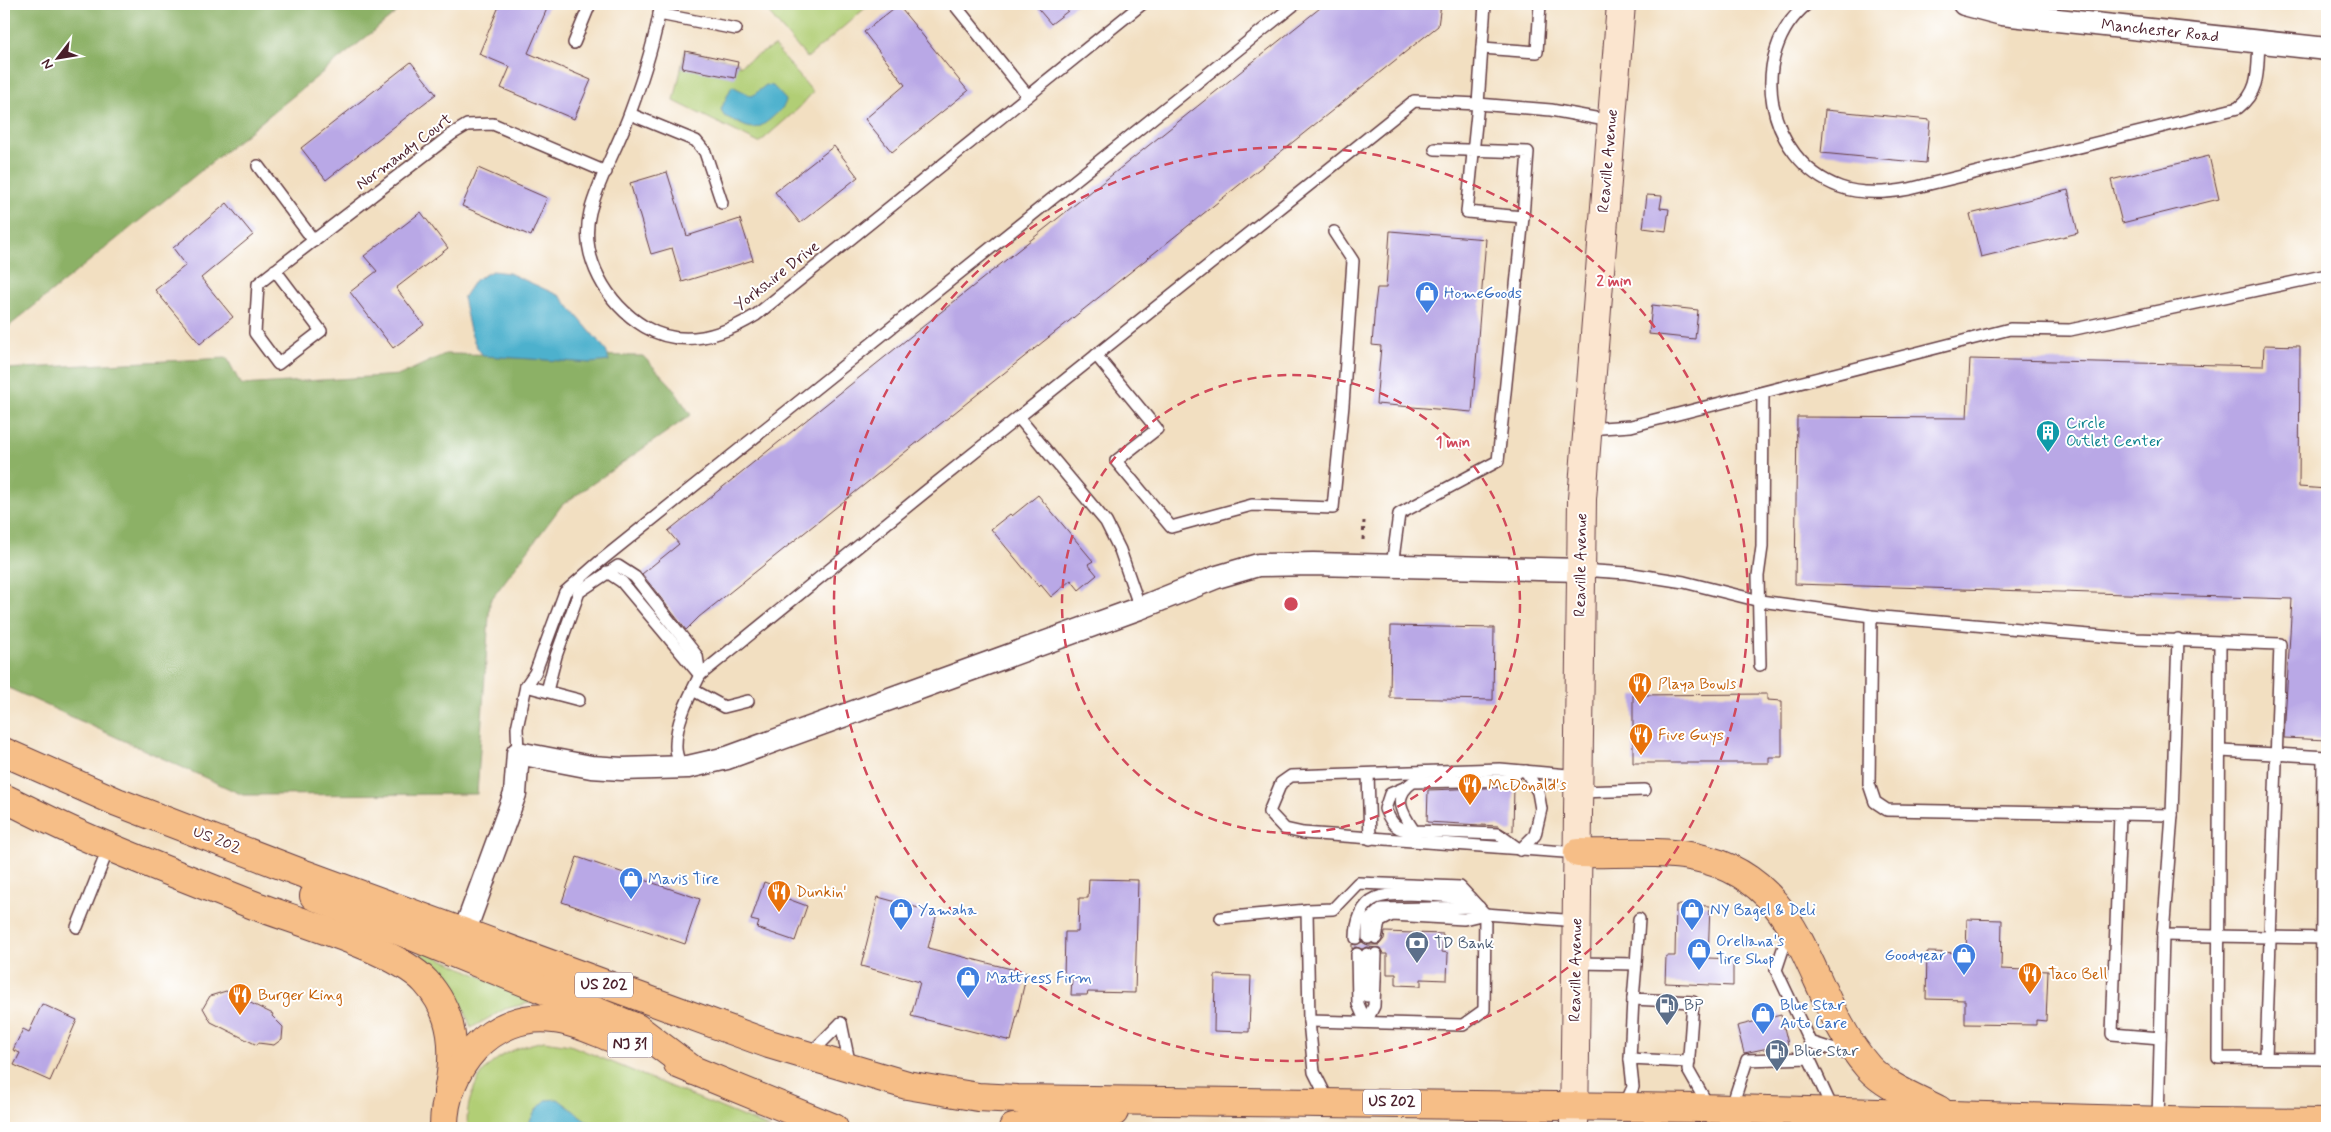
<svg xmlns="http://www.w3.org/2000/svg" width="2331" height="1132" font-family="Mynerve,sans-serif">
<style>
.green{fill:#b1ce74;stroke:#7e7650}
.forest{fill:#8cb166;stroke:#6b6848}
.water{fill:#4eb1cd;stroke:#4c687c}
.building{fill:#b9a8e6}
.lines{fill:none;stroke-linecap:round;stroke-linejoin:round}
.lane-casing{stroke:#633c42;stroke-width:14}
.street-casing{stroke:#633c42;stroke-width:25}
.secondary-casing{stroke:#633c42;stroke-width:30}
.highway-casing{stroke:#633c42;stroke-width:30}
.path{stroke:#633c42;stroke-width:3;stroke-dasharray:4 4;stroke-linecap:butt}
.lane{stroke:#fff;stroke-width:11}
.street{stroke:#fff;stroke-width:22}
.secondary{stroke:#fbe5cf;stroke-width:28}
.highway{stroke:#f6be87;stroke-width:28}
.ring{fill:none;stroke:#d1495b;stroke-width:2.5;stroke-dasharray:9 6}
.labels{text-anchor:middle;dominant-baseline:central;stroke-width:4;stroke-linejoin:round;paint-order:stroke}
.shield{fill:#fff;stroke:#80626b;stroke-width:1}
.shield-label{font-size:15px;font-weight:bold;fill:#4a1f2b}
.street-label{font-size:16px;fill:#4a1f2b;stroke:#fff}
.shop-label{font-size:16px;fill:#366cbe;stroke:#fff;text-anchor:start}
.culture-label{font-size:16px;fill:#0d838f;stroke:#fff;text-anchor:start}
.food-label{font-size:16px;fill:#c56008;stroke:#fff;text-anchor:start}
.service-label{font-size:16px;fill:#4e5e75;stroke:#fff;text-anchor:start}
.centre{fill:#d1495b;stroke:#fff;stroke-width:2.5}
.ring-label{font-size:15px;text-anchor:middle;font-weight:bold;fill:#d1495b;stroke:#fff;stroke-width:4;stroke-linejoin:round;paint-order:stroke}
</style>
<rect width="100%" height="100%" fill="#fff"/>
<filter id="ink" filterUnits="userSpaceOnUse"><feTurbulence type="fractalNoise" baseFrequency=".02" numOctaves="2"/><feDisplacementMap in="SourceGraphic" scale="10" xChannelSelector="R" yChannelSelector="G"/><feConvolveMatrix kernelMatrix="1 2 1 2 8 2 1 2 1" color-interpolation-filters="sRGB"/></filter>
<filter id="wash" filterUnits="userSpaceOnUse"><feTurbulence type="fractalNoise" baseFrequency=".0096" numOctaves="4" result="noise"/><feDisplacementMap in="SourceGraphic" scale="20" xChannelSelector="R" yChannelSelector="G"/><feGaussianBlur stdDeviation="1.12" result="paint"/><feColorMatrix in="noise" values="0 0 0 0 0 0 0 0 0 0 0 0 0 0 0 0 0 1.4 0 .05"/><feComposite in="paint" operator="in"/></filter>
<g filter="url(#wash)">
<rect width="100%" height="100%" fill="#f2dfc1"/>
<g class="green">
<path d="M761,4H870L807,58Z"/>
<path d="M774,46L813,92L799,108L759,143L674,101L685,51L738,62L739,66Z"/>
<path d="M422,950L533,1000V1002L505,1009L471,1028C461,998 447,974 421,955Z"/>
<path d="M544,1041L570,1045L770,1128H468C466,1117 468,1104 472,1094C483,1060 511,1048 544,1041Z"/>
</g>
<g class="forest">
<path d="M4,4H407L8,327L4,341Z"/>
<path d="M445,354L643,356L670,384L691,415L562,505L490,601L477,794L243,795L4,686V369L227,358L241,385L400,375Z"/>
</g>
<g class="water">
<path d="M766,85L773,86L786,100C785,107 779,111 774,116C752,136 749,127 724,116L721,109L732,86L752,96Z"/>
<path d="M492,271L509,273L560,296L606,350L609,361L591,363L484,356C469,342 468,317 463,298L475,280Z"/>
<path d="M558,1099L596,1128H526L536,1110L546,1100Z"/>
</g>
<g id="blocks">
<g class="building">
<path d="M500,4H549L528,53L591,80L574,119L501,88L510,67L479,54Z"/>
<path d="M1034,4H1077L1051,24Z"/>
<path d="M1325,4H1441L1438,26L699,617L686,630L642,574L679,544L668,531Z"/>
<path d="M898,5L968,91L892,152L865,119L905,85L864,32Z"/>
<path d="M685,51L738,62L735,78L682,68Z"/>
<path d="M411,62L436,94L326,180L301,148Z"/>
<path d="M1825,110L1930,120L1926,163L1821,153Z"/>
<path d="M834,146L858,177L800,223L775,192Z"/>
<path d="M2209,156L2219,199L2122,223L2111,180Z"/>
<path d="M478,168L547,198L531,236L462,206Z"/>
<path d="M667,172L687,236L740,219L753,260L682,282L672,248L651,254L630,183Z"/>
<path d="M2068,190L2078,233L1981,257L1970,214Z"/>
<path d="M1647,195L1662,196L1660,208L1669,209L1666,231L1643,228Z"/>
<path d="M227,203L253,235L201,278L233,317L200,344L155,290L186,265L173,248Z"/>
<path d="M421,212L448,248L396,288L424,325L393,348L350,292L377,271L364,256Z"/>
<path d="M1390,231L1486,239L1472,412L1376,404L1381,346L1372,345L1375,305L1377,288H1386Z"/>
<path d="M1652,305L1698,310L1695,339L1649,334Z"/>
<path d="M2264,345L2300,346L2299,487L2327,489V740L2284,738L2292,599L1795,584L1797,417L1967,418L1970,359L2263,366Z"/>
<path d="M1038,495L1093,561L1088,564L1097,575L1079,590L1071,580L1051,597L1041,585L1039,587L991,529L1010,514L1012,516Z"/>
<path d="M1391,626L1494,628L1493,700L1390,698Z"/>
<path d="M1767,694V700L1782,701V757H1769V763H1633V695Z"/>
<path d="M1514,787L1513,831L1508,832L1498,826L1427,822L1428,790Z"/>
<path d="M577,857L700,899L685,944L562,902Z"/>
<path d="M1089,879L1138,880L1135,993L1088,992L1087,995H1071L1072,977H1064L1065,932H1078L1079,898H1088Z"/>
<path d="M764,882L783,889L780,896L807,906L795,941L757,928L759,922L751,920Z"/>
<path d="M878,897L937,913L928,948L1027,973L1011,1041L911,1016L920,982L861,966Z"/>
<path d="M1676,905L1710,906L1708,958L1733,959V986L1665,983L1666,956H1675Z"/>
<path d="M1967,919L2002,920L2001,969L2048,971L2046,1021L2036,1020V1025L1965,1024V1000L1926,999L1927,952L1966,953Z"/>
<path d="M1385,932L1443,934L1442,952L1448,953L1447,980L1421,979V986L1396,985V974H1387V954H1383L1380,948L1367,947L1362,949L1356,947L1352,949V944L1356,945L1362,942L1368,945H1379L1384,939Z"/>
<path d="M1215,975L1251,976L1249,1032L1214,1031Z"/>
<path d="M226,991L273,1014L272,1016L283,1027L282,1039L274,1045L258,1043L257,1045L211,1022L203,1008L210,996Z"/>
<path d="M42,1004L77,1020L50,1081L14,1065L20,1053L13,1050L23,1029L29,1032Z"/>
<path d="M1781,1015L1788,1044L1744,1053L1737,1026Z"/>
</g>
</g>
</g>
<g filter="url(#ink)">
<use href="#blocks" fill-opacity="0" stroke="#633c42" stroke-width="1"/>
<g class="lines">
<g class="lane-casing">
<g id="lane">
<path d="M661,4C655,41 643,78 630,113C618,146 599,178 590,212C579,257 607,304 645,327C682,349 722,336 756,315L1142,4"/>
<path d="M954,4L1028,96"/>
<path d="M1485,4L1478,104L1551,110L1611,121"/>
<path d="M1807,4C1746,54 1766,160 1840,187C1862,195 1886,193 1909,189L2238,108C2261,90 2257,69 2259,42"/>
<path d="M659,14L736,29"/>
<path d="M574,43L590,4"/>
<path d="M1482,48L1537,52L1540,4"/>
<path d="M630,114L696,141L705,152L722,203"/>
<path d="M258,166L314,241"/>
<path d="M275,270L321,331L278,364L255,333L258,284C322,233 388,184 452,134L467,125L493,124L606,172"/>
<path d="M1096,355L1157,429L1116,461L1171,527L1252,505L1333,508L1343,405L1353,261L1334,232"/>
<path d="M1019,418L1106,522L1120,550L1140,608"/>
<path d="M1587,429L1631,426L2010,329L2070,330L2327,275"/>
<path d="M1392,566L1399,514L1498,461L1523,217"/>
<path d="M1581,570L1626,573L1684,582L1760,601L1871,616L2136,639L2280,644L2266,1058"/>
<path d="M607,572L622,582L699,674"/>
<path d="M1871,616L1869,784L1875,802L1887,810L2172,815"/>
<path d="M2220,643L2218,1058L2327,1059"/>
<path d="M1760,665L1758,576L1762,547L1763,393"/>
<path d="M526,686L579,700"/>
<path d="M693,690L724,707L748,701"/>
<path d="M547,691L556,656L579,592L618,566L635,577L697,656L700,675"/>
<path d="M2221,751L2327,757"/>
<path d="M518,753L517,728L526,686L535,673L565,592L599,562L1295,4"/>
<path d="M681,768C679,761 676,754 676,748C675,723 689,697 700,675L925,492L1414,101L1478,104L1467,212L1523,217L1528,152L1435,149"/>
<path d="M1518,771L1511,780L1413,782C1391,797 1402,813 1414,831L1498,834L1520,850L1535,835L1541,809L1538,792L1526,771"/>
<path d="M1368,774L1370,839"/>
<path d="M1404,788L1390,794L1385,809C1392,825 1396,830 1414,831"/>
<path d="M1578,792L1645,790"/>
<path d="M2120,814L2112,1034L2160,1038"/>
<path d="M1578,853L1303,833L1285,829L1269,812L1281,783L1291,776L1500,769L1579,776"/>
<path d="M1307,910L1333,909L1358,883L1460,887L1485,914L1464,919L1392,915L1379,922L1376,938"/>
<path d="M1221,918L1307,910L1309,1021L1463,1025L1484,1010L1485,914L1577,921"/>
<path d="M77,927L109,847"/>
<path d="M1789,931L1776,970L1810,1042L1853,1056"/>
<path d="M2163,935L2327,938"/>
<path d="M1356,938C1356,924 1361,904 1376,898C1395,890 1448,897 1470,898"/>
<path d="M1368,938V921L1381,909L1479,907"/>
<path d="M1357,954L1358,1004L1366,1022"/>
<path d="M1367,954V996"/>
<path d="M1576,963L1636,964L1639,919"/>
<path d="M1636,964L1633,999L1693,1002L1688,1070L1709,1107"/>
<path d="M1309,1021L1314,1072L1329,1102"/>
<path d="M1366,1022L1374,1006L1376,954"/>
<path d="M841,1023L850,1066"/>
<path d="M809,1055L841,1023"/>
<path d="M1630,1059L1689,1062"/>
<path d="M2321,1059L2323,757"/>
<path d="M1624,1107L1633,1087L1630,1059L1633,999"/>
<path d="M1731,1109L1747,1060L1809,1058L1833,1110"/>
<path d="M2158,1120L2163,935L2172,815L2178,639"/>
</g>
</g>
<g class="street-casing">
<g id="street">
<path d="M1964,4L2002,14L2327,49"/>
<path d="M464,933L515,794L518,753L591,767L622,769L688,767L727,758L1140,608L1217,577L1258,565L1313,564L1581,570"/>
</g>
</g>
<g class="secondary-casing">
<path id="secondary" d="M1574,1128L1582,499L1621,4"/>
</g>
<g class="highway-casing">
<g id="highway">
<path d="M4,752L117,802L299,872L769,1044L907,1085L978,1097L1017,1099L1700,1108L2204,1122L2327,1123"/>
<path d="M4,798C29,810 54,823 79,834C135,859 194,881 251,904C295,921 396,949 426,982C455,1014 456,1052 448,1092"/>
<path d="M1578,853C1614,854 1660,850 1695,857C1809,880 1804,993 1868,1067C1886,1087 1916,1098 1939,1110"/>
<path d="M314,896L637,1028L694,1071"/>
<path d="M678,1064L834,1128"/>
<path d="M444,1128C443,1069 491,1011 554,1019C574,1021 594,1031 612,1038"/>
<path d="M1013,1128L1114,1112"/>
</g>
</g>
<path class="path" d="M1363,540L1364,521"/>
<use href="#lane" class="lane"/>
<use href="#street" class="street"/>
<use href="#secondary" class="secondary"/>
<use href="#highway" class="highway"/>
</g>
</g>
<g class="ring">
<circle cx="1291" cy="604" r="229"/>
<circle cx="1291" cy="604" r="457"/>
</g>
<defs>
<g id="shop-pin" transform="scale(1.25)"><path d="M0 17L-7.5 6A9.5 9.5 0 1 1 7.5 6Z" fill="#3f7fe0" stroke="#fff"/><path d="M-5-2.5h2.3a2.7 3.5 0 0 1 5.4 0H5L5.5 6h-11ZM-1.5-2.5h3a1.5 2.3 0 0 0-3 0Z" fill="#fff"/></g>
<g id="building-pin" transform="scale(1.25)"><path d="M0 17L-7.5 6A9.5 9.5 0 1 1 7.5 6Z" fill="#0f9aa8" stroke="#fff"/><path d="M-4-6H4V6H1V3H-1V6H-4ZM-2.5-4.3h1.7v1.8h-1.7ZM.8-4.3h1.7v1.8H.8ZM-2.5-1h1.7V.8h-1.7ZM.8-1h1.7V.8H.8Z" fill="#fff"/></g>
<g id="restaurant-pin" transform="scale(1.25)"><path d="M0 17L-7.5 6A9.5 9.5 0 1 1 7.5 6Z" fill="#e8710a" stroke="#fff"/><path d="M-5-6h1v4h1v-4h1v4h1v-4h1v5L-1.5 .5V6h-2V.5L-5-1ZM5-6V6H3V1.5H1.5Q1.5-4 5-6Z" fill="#fff"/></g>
<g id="bank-pin" transform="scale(1.25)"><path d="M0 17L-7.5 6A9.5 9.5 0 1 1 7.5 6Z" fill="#5c6f8a" stroke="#fff"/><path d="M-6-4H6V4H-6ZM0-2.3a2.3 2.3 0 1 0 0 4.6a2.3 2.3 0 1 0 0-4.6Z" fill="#fff"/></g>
<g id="fuel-pin" transform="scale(1.25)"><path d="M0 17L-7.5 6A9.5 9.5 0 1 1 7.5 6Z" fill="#5c6f8a" stroke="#fff"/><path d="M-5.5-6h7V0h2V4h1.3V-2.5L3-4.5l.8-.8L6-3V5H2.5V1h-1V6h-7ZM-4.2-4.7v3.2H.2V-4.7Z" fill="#fff"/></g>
</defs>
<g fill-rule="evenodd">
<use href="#shop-pin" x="1427" y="293"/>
<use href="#building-pin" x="2048" y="432"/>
<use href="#restaurant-pin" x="1640" y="684"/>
<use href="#restaurant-pin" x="1641" y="735"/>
<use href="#restaurant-pin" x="1470" y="785"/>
<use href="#shop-pin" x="631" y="879"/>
<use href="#restaurant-pin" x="779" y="892"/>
<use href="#shop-pin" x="901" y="910"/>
<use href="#shop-pin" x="1692" y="910"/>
<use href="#bank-pin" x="1417" y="943"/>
<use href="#shop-pin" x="1699" y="950"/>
<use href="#shop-pin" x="1964" y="955"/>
<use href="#restaurant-pin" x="2030" y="974"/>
<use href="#shop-pin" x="968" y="978"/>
<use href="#restaurant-pin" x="240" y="995"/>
<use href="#fuel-pin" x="1667" y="1005"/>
<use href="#shop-pin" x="1763" y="1014"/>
<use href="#fuel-pin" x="1777" y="1051"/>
</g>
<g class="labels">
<g class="shield">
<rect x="575" y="972.5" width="58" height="25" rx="4"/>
<rect x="607.5" y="1032.5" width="45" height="25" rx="4"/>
<rect x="1363" y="1089.5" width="58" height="25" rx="4"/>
</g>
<g class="shield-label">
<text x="604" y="985">US 202</text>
<text x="630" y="1045">NJ 31</text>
<text x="1392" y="1102">US 202</text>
</g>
<g class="street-label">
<text transform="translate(2160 31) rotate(6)">Manchester Road</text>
<text transform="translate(404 152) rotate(-37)">Normandy Court</text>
<text transform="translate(1608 161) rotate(-85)">Reaville Avenue</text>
<text transform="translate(777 276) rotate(-38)">Yorkshire Drive</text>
<text transform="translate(1581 565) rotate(-89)">Reaville Avenue</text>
<text transform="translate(217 840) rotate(21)">US 202</text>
<text transform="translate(1576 970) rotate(-89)">Reaville Avenue</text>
</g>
<g class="shop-label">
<text x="1444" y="293">HomeGoods</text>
<text x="648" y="879">Mavis Tire</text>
<text x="918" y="910">Yamaha</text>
<text x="1710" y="910">NY Bagel &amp; Deli</text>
<text x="1716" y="941">Orellana's<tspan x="1716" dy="18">Tire Shop</tspan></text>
<text x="1946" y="955" text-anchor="end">Goodyear</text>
<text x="986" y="978">Mattress Firm</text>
<text x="1780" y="1005">Blue Star<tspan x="1780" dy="18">Auto Care</tspan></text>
</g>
<g class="culture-label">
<text x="2066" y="423">Circle<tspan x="2066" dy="18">Outlet Center</tspan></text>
</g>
<g class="food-label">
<text x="1658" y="684">Playa Bowls</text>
<text x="1658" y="735">Five Guys</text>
<text x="1488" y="785">McDonald's</text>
<text x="796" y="892">Dunkin'</text>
<text x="2048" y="974">Taco Bell</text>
<text x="258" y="995">Burger King</text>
</g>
<g class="service-label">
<text x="1434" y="943">TD Bank</text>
<text x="1684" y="1005">BP</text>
<text x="1794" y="1051">Blue Star</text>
</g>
</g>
<circle cx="1291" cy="604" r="8" class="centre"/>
<g class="ring-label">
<text x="1614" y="286">2 min</text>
<text x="1453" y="447">1 min</text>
</g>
<rect width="2331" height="1132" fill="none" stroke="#fff" stroke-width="20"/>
<g transform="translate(58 58) rotate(239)" stroke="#ffffff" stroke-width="4" paint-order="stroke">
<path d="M0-4L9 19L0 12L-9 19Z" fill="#4a1f2b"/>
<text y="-8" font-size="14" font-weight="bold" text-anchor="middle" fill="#4a1f2b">N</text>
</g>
</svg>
